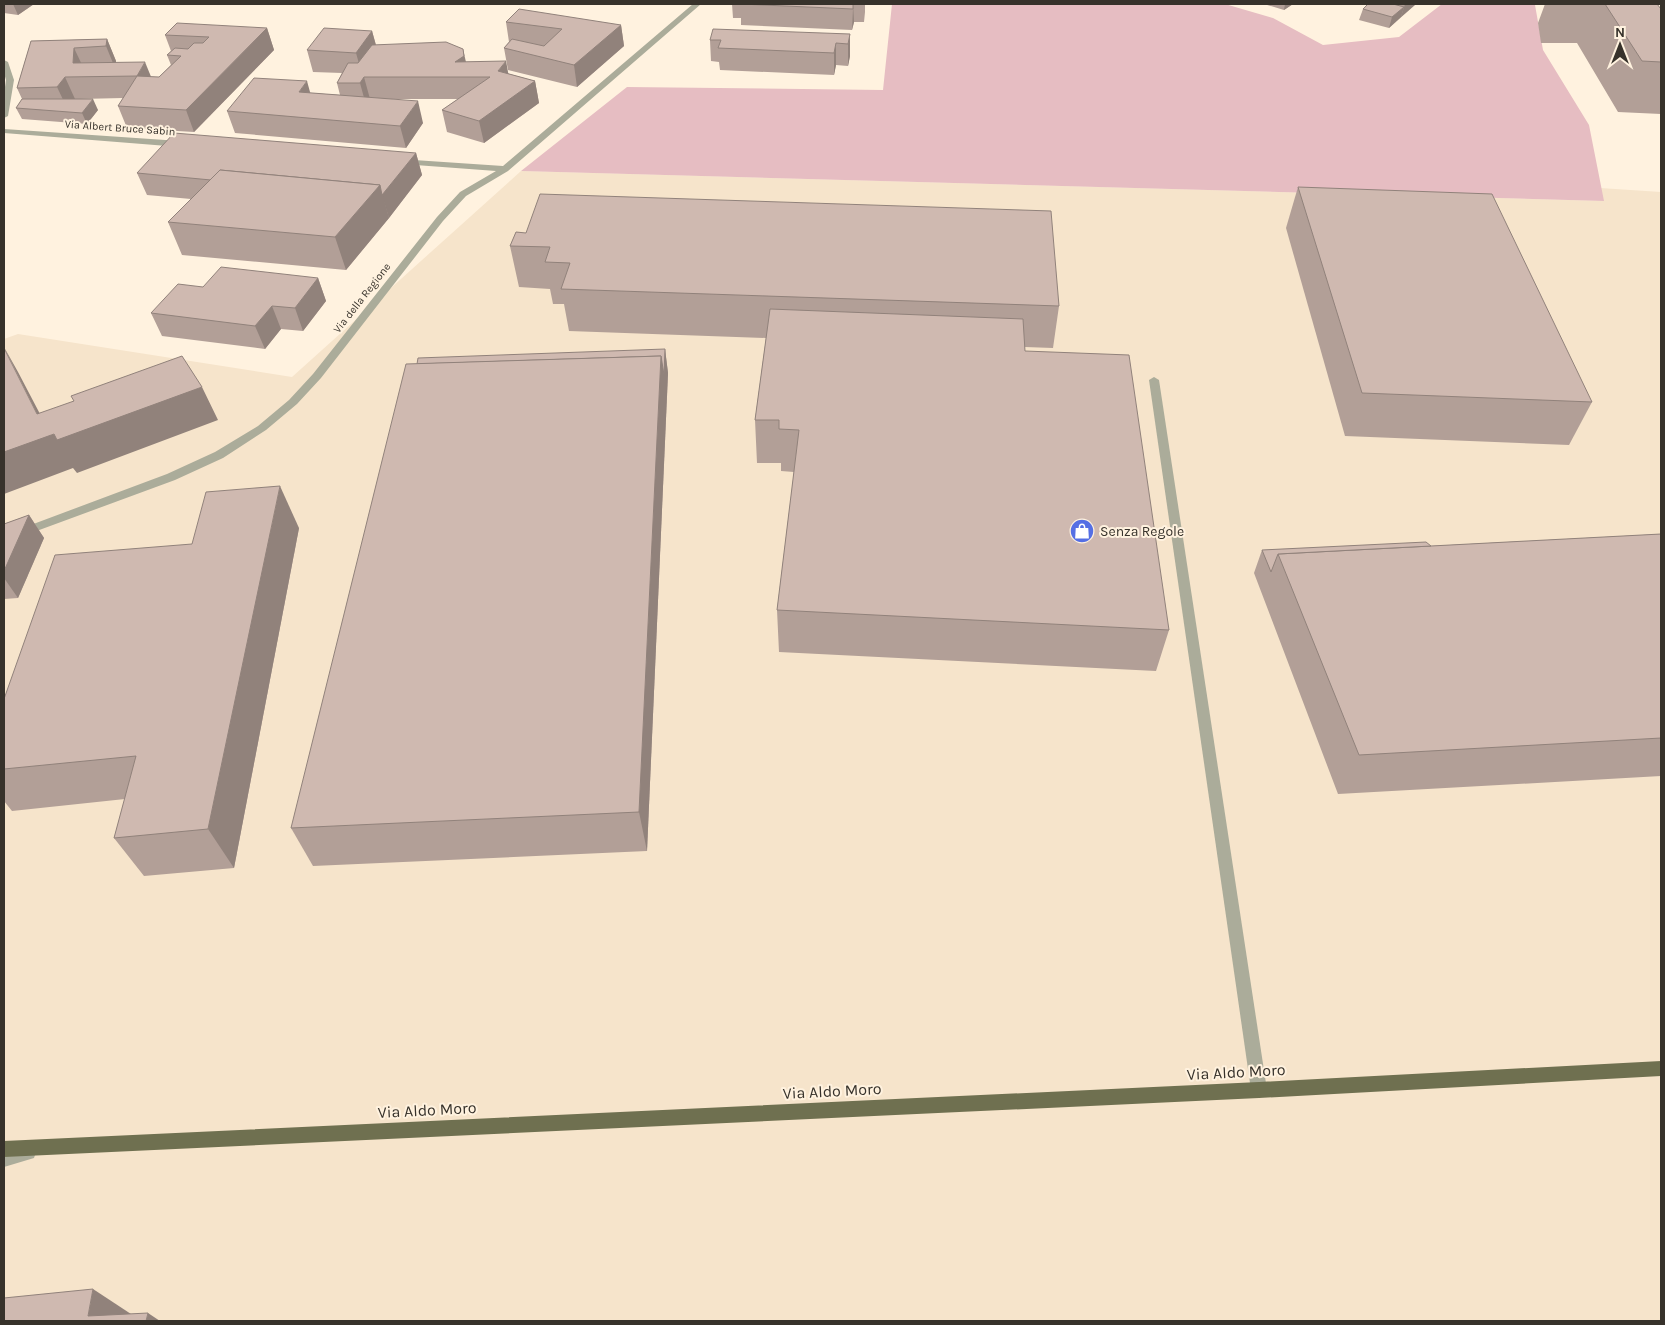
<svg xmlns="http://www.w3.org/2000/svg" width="1665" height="1325" font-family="Karla,sans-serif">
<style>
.built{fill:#f6e4cb}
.green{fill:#e6bdc2}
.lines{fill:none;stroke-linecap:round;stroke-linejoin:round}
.minor{fill:#abac9a;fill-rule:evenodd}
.major{fill:#6f7050;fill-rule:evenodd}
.wall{fill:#b29f97}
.shaded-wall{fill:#91827b}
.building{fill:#cfb9b0;stroke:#91827b}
.labels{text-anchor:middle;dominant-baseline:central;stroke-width:4;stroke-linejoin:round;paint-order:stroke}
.far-street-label{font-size:11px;fill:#37322b;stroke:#fff2df}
.poi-label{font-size:14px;fill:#37322b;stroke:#fff2df;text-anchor:start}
.near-street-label{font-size:16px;fill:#37322b;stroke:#fff2df}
</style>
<rect width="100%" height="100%" fill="#fff2df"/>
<path class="built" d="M521,171L1603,201L1600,188L1661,192V1321H4V339L18,334L292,377Z"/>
<path class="green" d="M892,4H1225L1273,18L1323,45L1399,37L1442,4L1535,5L1543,50L1589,125L1604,201L521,171L627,87L883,90Z"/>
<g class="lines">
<g class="minor">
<path d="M693,4H701L508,171L466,196L443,221L321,378L297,404L266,430L223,458L175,480L4,543V535L167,474L215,452L258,426L289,400L313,374L437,217L460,192L496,171L402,164L399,163V159L503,166Z"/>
<path d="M4,60L8,62L14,80L8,116L4,118V94L6,80L4,73Z"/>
<path d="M4,129L180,141L184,144L180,147L4,133Z"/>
<path d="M1154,377L1159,380L1267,1090L1265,1095L1259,1098L1253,1095L1251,1090L1149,380Z"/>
<path d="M28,1144L34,1146L36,1152L34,1158L4,1167V1151Z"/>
</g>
<path class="major" d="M1661,1061V1076L1259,1098L4,1157V1141L1259,1082Z"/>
</g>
<g class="wall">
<path d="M4,4H34L18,15L4,13Z"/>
<path d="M732,4H865V12L864,22H854L852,30L741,25V18H733Z"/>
<path d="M1264,4H1293L1284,10Z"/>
<path d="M1368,4H1416L1389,28L1359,20L1363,9Z"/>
<path d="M1545,4H1657L1661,9V114L1618,112L1577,43H1541L1538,23Z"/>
<path d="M506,22L621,25L624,46L577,87L508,70L504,48L509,42Z"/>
<path d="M267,28L274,50L194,132L127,128L118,106L123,98L80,99L98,110L87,124L22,119L16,108L22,99L17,88L31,41L107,39L116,61V63L151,77H159L171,65L167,55L171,51L165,35Z"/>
<path d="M372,31L376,45L466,62L535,81L539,103L484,143L447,132L442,110L458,99H389L423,123L406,148L235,133L227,111L310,93L340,95L337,83L342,73L313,72L307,50Z"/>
<path d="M850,34V56L848,66L836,65L834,75L720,70L719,62L711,61L710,40Z"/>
<path d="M416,153L422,175L389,218L346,270L182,255L168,222L191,199L147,195L137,173Z"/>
<path d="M1298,187L1592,402L1569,445L1345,436L1286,228Z"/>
<path d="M516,232L1059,306L1053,348L1025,347V351L1169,630L1156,671L779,652L777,610L794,472L781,471V463H757L755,420L766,338L569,331L564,304H553L550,289L519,287L510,246Z"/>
<path d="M318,278L326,301L303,331L281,329L265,349L162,336L151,313L203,287Z"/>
<path d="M665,349L668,373L647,851L313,866L291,828Z"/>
<path d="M29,515L44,538L18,598L4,599V524Z"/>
<path d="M299,528L234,868L144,876L114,838L125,799L12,811L4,801V699L192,544Z"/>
<path d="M1661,534V776L1338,794L1254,573L1262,550L1431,546Z"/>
</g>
<g class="shaded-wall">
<path d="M13,4H34L18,15Z"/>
<path d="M853,4L854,22L852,30L853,9Z"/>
<path d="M1285,4H1293L1284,10Z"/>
<path d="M1405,4H1416L1401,17Z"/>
<path d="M1404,7L1401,17L1389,28L1392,17Z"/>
<path d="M621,25L624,46L577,87L574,65Z"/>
<path d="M267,28L274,50L194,132L186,110Z"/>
<path d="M372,31L378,53L362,74L356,53Z"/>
<path d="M850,34V56L848,66V44Z"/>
<path d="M107,39L116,61L115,68L106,46Z"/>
<path d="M836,43V65L834,75V53Z"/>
<path d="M74,48L84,69L73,63Z"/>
<path d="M463,49L468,71V77L455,62Z"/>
<path d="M506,61L510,83L498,71Z"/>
<path d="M145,62L154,84L137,76Z"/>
<path d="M65,77L75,99L67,108L57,87Z"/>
<path d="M364,77L370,99L366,105L360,83Z"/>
<path d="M307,81L313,103L299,92Z"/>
<path d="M535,81L539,103L484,143L479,121Z"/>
<path d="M93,99L98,110L87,124L82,113Z"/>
<path d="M418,101L423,123L406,148L400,126Z"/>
<path d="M416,153L422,175L389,218L382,195Z"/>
<path d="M380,185L389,218L346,270L335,237Z"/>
<path d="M318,278L326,301L303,331L295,308Z"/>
<path d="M272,306L281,329L265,349L255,326Z"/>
<path d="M4,347L18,372L51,435L202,387L218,420L77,473L73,468L4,494V452L37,414Z"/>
<path d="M665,349L668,373L647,851L639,812L661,356Z"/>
<path d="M280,486L299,528L234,868L208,829Z"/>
<path d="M29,515L44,538L18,598L4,578V571Z"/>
<path d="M93,1289L131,1314L130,1321L88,1316Z"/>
<path d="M148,1313L160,1321H146Z"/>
</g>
<g class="building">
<path d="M740,4H853V9Z"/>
<path d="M1368,4H1393L1404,7L1392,17L1363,9Z"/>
<path d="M1605,4H1657L1661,9V62L1642,61Z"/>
<path d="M519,9L621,25L574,65L504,48L512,39L544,46L562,29L506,22Z"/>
<path d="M177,23L267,28L186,110L118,106L137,76L65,77L57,87L17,88L31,41L107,39L106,46L74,48L73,63L145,62L137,76L159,77L181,56L167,55L175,48L188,49L194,43H203L209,37L165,35Z"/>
<path d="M324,28L372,31L356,53L307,50Z"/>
<path d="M713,29L850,34L848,44L836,43L834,53L718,48L721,40H710Z"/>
<path d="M446,42L463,49L464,56L455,62L506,61L498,71L535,81L479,121L442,110L490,77H364L360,83H337L348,63H358L372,45Z"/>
<path d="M254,78L307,81L299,92L418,101L400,126L227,111Z"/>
<path d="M22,99H93L82,113L16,108Z"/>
<path d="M174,133L416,153L382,195L380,185L220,170L211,180L137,173Z"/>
<path d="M220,170L380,185L335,237L168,222Z"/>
<path d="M1298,187L1492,194L1592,402L1362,393Z"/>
<path d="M540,194L1051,211L1059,306L561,289L570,263L545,262L550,247L510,246L516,232L526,233Z"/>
<path d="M221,267L318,278L295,308L272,306L255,326L151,313L178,284L203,287Z"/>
<path d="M770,309L1023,319L1025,351L1129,355L1169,630L777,610L799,430L779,429V420H755Z"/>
<path d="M4,348L37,414L74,401L71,396L182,356L202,387L57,440L54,434L4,452Z"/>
<path d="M665,349L664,375L661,356L417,364L418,358Z"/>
<path d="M661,356L639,812L291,828L406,364Z"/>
<path d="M280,486L208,829L114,838L136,756L4,769V699L55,555L192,544L206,492Z"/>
<path d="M29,515L4,571V524Z"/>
<path d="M1661,534V738L1359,755L1278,554Z"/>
<path d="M1426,542L1431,546L1278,554L1271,572L1262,550Z"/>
<path d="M93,1289L88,1316L148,1313L146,1321H4V1298Z"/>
</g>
<defs>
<g id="shop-disc" transform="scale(1.25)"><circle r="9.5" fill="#556fe4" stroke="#fff2df"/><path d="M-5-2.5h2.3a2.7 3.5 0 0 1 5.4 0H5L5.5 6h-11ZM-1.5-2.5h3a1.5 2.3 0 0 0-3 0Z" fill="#fff"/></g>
</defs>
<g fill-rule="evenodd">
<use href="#shop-disc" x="1082" y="531"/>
</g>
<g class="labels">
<g class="far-street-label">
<text transform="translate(120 128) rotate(4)">Via Albert Bruce Sabin</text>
<text transform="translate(362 298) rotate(-52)">Via della Regione</text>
</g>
<g class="poi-label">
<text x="1100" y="531">Senza Regole</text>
</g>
<g class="near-street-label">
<text transform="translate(1236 1072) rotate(-3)">Via Aldo Moro</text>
<text transform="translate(832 1091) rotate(-3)">Via Aldo Moro</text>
<text transform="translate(427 1110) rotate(-3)">Via Aldo Moro</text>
</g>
</g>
<rect width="1665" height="1325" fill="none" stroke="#37322b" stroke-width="10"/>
<g transform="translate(1620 45)" stroke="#fff2df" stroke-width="4" paint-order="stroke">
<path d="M0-4L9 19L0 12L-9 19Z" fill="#37322b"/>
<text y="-8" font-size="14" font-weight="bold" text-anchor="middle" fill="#37322b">N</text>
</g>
</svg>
